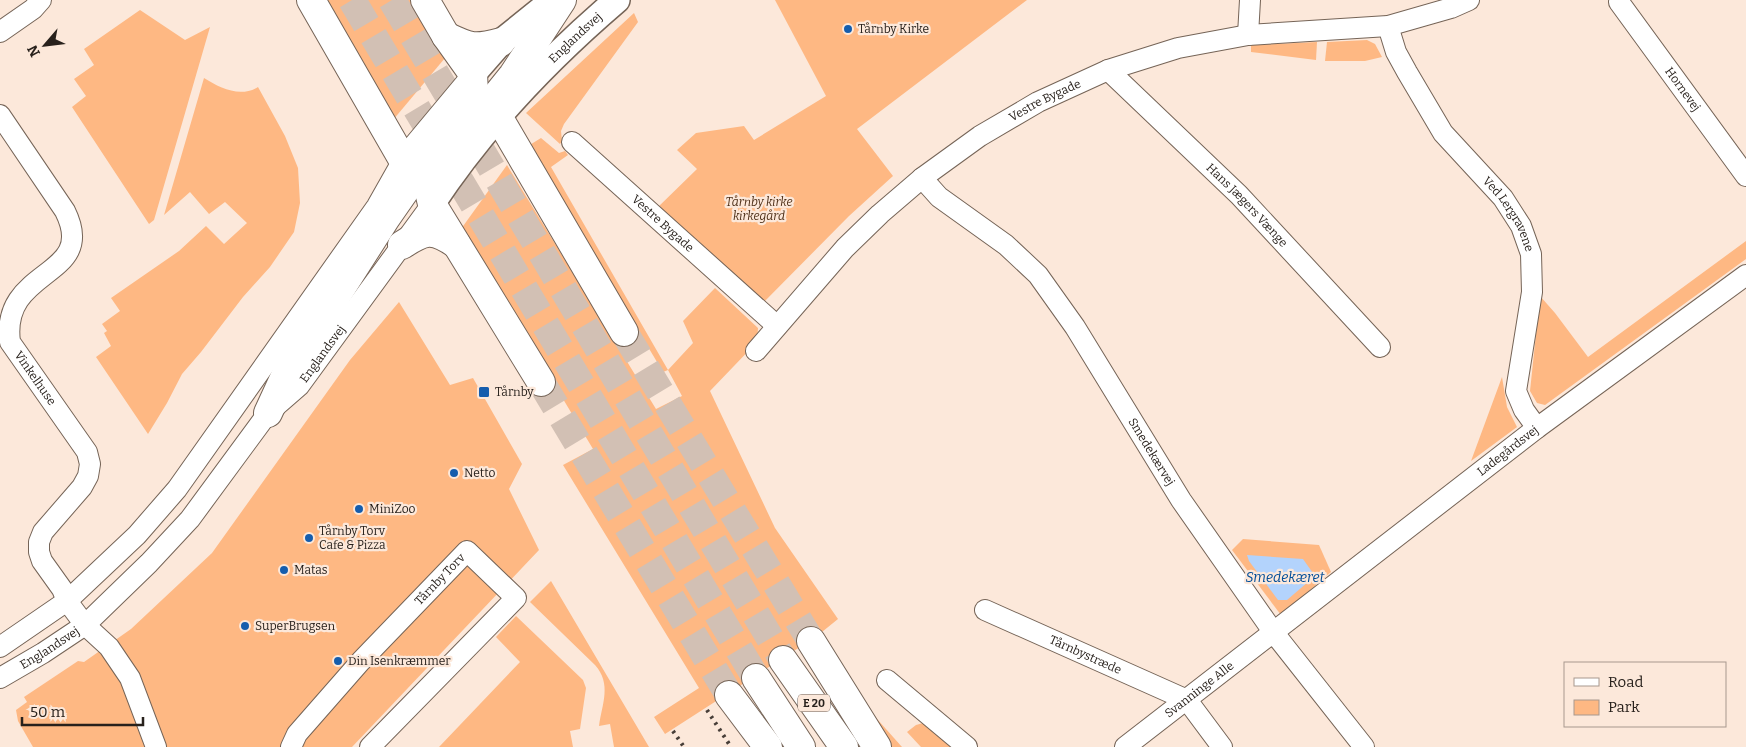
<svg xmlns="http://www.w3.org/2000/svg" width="1746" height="747" font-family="Bitter,serif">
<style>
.green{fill:#feb883}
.water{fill:#b3d3fc}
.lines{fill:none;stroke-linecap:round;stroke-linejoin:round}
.highway-tunnel{stroke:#d2c0b4;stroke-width:28;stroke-dasharray:28 14;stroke-linecap:butt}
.minor-casing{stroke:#756457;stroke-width:22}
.major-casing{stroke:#756457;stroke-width:28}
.highway-casing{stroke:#756457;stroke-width:30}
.minor{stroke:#fff;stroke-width:20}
.major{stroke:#fff;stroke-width:25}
.highway{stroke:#fff;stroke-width:28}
.rail{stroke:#473e38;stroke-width:4;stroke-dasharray:2.5 5;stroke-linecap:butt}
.poi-dot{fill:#155dad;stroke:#fce8da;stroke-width:2}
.labels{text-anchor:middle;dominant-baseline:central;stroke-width:4.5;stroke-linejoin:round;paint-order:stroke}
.shield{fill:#fce8da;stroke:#685d55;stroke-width:1}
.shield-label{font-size:11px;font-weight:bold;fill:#28211c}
.poi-label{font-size:12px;fill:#28211c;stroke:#fce8da;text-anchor:start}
.street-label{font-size:12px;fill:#28211c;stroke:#fce8da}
.park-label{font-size:12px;font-style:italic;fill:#4d2f18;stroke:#fce8da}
.water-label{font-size:14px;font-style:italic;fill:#004d99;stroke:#fce8da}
</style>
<rect width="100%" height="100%" fill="#fce8da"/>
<g class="green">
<path d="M323,0H411L445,58L393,120Z"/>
<path d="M775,0H1027L857,129L893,176L849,216L762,304L656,209L697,169L677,150L696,133L744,126L754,140L826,96Z"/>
<path d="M140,10L185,40L210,27L154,220L149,224L72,107L86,96L74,79L94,65L84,49Z"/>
<path d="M634,13L638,22L564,124L561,131L562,141L560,144L526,113Z"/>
<path d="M1367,40L1375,44L1382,57L1365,61H1325L1327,42Z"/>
<path d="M1317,42L1316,60L1251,52V45Z"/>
<path d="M204,78C220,88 240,98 258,87L285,136L298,168L300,203L294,232L270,267L243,297L201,352L182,374L167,403L148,434L96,357L111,346L104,333L107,331L102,324L120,311L111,298L179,251L206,226L224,244L247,223L225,202L209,214L190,192L164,215Z"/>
<path d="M541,138L559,153L565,151L568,155L551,167L668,370L693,343L683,321L715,288L758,328L757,342L710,391L775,528L838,619L817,636L665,734L654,717L699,688L563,465L593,449L461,229L507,165L656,409L682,396L668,370L663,372L528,146Z"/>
<path d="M1746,241V259L1545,405L1537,403L1530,391L1540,296L1555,313L1588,357Z"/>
<path d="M399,302L450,385L473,378L522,464L509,489L539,550L352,747H33L18,721L16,710L27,702L24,697L78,661L84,662L131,629L212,553L350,360Z"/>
<path d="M1502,377L1507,407L1517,427L1471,461Z"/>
<path d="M1243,539L1319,545L1331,572L1281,615L1232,550Z"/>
<path d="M551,581L649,747H614L610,724L599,726C602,704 612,684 595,665L530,602Z"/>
<path d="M516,616L583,680L586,688L580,729L570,731L573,747H439L520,662L496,637Z"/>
<path d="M869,710L902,747H892Z"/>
<path d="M923,723L953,747H921L907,732L916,725Z"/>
</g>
<path class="water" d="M1247,555L1303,559L1315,576L1287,600H1278L1249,561Z"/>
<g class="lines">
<g class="highway-tunnel">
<path d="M352,0L756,678"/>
<path d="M392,0L783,660"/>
<path d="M624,332L811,641"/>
<path d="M541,382L729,695"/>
</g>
<g class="minor-casing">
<g id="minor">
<path id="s1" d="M1619,2L1746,176"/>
<path id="s2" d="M1388,26L1396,52L1407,72L1443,133L1503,198L1521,226L1531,254L1532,292L1516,391L1524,410L1537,428"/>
<path d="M0,32L33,9L41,0"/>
<path d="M1248,35L1250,0"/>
<path id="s3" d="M1108,70L1239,195L1380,347"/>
<path id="s4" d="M0,115L65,211C99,279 0,266 10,342L87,452L90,464L88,476L82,487L43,532L39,542V552L42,561L62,589L67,601L85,625L109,647L130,678L156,747"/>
<path id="s5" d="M572,142L777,326"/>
<path id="s6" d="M922,178L939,197L1006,245L1038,275L1075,327L1181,500L1274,633L1364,747"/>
<path id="s7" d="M756,351L845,248L880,214L922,178L980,136L1038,102L1108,70L1178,48L1248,35L1388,26L1451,8L1469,0"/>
<path id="s8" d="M985,610L1187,700L1222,747"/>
<path d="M0,647L67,601L137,535L177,489L377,206L403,160L413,146L473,74"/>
<path id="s9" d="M0,678L43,653L85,625L149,563L190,519L268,413L299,386L432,204"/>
<path d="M887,680L967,747"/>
<path id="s10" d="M291,747L297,734L361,661L467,551L516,598L370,747"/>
<path id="s11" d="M1125,747L1537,428L1746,275"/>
</g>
</g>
<g class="major-casing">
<g id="major">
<path d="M473,74L501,42L553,0"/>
<path id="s12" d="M432,204C482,128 548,59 617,0"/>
</g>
</g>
<g class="highway-casing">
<g id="highway">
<path d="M311,0L403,160L418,172L436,174"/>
<path d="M446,36C471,48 474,49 501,42"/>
<path d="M468,106L485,109L499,118L624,332"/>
<path d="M402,245C425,230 432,228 456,244"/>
<path d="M541,382L432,204L428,187L433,174L513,75L562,0"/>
<path d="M268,413L285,376L386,218L418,172L469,106L474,93L473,74L446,36L425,0"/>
<path d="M811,641L877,747"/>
<path d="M783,660L844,747"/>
<path d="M756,678L801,747"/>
<path d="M729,695L768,747"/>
</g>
</g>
<use href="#minor" class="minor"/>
<use href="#major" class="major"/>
<use href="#highway" class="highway"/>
<g class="rail">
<path d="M707,710L731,747"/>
<path d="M673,731L684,747"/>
</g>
</g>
<g class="poi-dot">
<circle cx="848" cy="29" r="5"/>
<rect x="478" y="386" width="12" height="12" rx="2.5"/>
<circle cx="454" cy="473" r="5"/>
<circle cx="359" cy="509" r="5"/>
<circle cx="309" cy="538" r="5"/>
<circle cx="284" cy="570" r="5"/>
<circle cx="245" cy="626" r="5"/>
<circle cx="338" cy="661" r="5"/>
</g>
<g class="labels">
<rect class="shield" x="798" y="694.5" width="32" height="17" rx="4"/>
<g class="shield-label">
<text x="814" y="703">E 20</text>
</g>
<g class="poi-label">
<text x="858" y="29">Tårnby Kirke</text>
<text x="495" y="392">Tårnby</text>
<text x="464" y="473">Netto</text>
<text x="369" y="509">MiniZoo</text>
<text x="319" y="531">Tårnby Torv<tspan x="319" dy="14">Cafe &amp; Pizza</tspan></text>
<text x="294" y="570">Matas</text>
<text x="255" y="626">SuperBrugsen</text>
<text x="348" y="661">Din Isenkræmmer</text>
</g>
<g class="street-label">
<text stroke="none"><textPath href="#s12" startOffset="220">Englandsvej</textPath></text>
<text stroke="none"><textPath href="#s1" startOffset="108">Hornevej</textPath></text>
<text stroke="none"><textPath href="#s7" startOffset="386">Vestre Bygade</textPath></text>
<text stroke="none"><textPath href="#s3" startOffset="194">Hans Jægers Vænge</textPath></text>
<text stroke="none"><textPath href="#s2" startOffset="226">Ved Lergravene</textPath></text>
<text stroke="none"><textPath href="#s5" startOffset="122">Vestre Bygade</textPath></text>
<text stroke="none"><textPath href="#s9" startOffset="462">Englandsvej</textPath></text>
<text stroke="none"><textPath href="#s4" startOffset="316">Vinkelhuse</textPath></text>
<text stroke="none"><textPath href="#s11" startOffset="484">Ladegårdsvej</textPath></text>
<text stroke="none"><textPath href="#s6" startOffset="362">Smedekærvej</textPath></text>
<text stroke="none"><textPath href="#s10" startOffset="225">Tårnby Torv</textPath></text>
<text stroke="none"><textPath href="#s9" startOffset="58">Englandsvej</textPath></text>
<text stroke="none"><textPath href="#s8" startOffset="110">Tårnbystræde</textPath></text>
<text stroke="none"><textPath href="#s11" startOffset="94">Svanninge Alle</textPath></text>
</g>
<g class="park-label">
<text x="759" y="202">Tårnby kirke<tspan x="759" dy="14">kirkegård</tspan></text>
</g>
<g class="water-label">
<text x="1285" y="577">Smedekæret</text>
</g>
</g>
<rect x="1564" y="662" width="162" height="65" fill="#fce8da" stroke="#a7988e"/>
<rect x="1574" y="678" width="25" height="8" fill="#ffffff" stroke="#a7988e"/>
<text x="1608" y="687" font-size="15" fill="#28211c">Road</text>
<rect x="1574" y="700" width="25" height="15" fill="#feb883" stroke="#a7988e"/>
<text x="1608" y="712" font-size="15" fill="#28211c">Park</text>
<g transform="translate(45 45) rotate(242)" stroke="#fce8da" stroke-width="4" paint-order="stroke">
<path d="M0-4L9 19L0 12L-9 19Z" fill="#28211c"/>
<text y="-8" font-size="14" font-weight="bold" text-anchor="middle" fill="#28211c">N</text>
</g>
<path d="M22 717v8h121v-8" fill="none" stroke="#28211c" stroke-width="2.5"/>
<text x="30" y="717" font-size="15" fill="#28211c" stroke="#fce8da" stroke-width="4" paint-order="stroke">50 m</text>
</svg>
